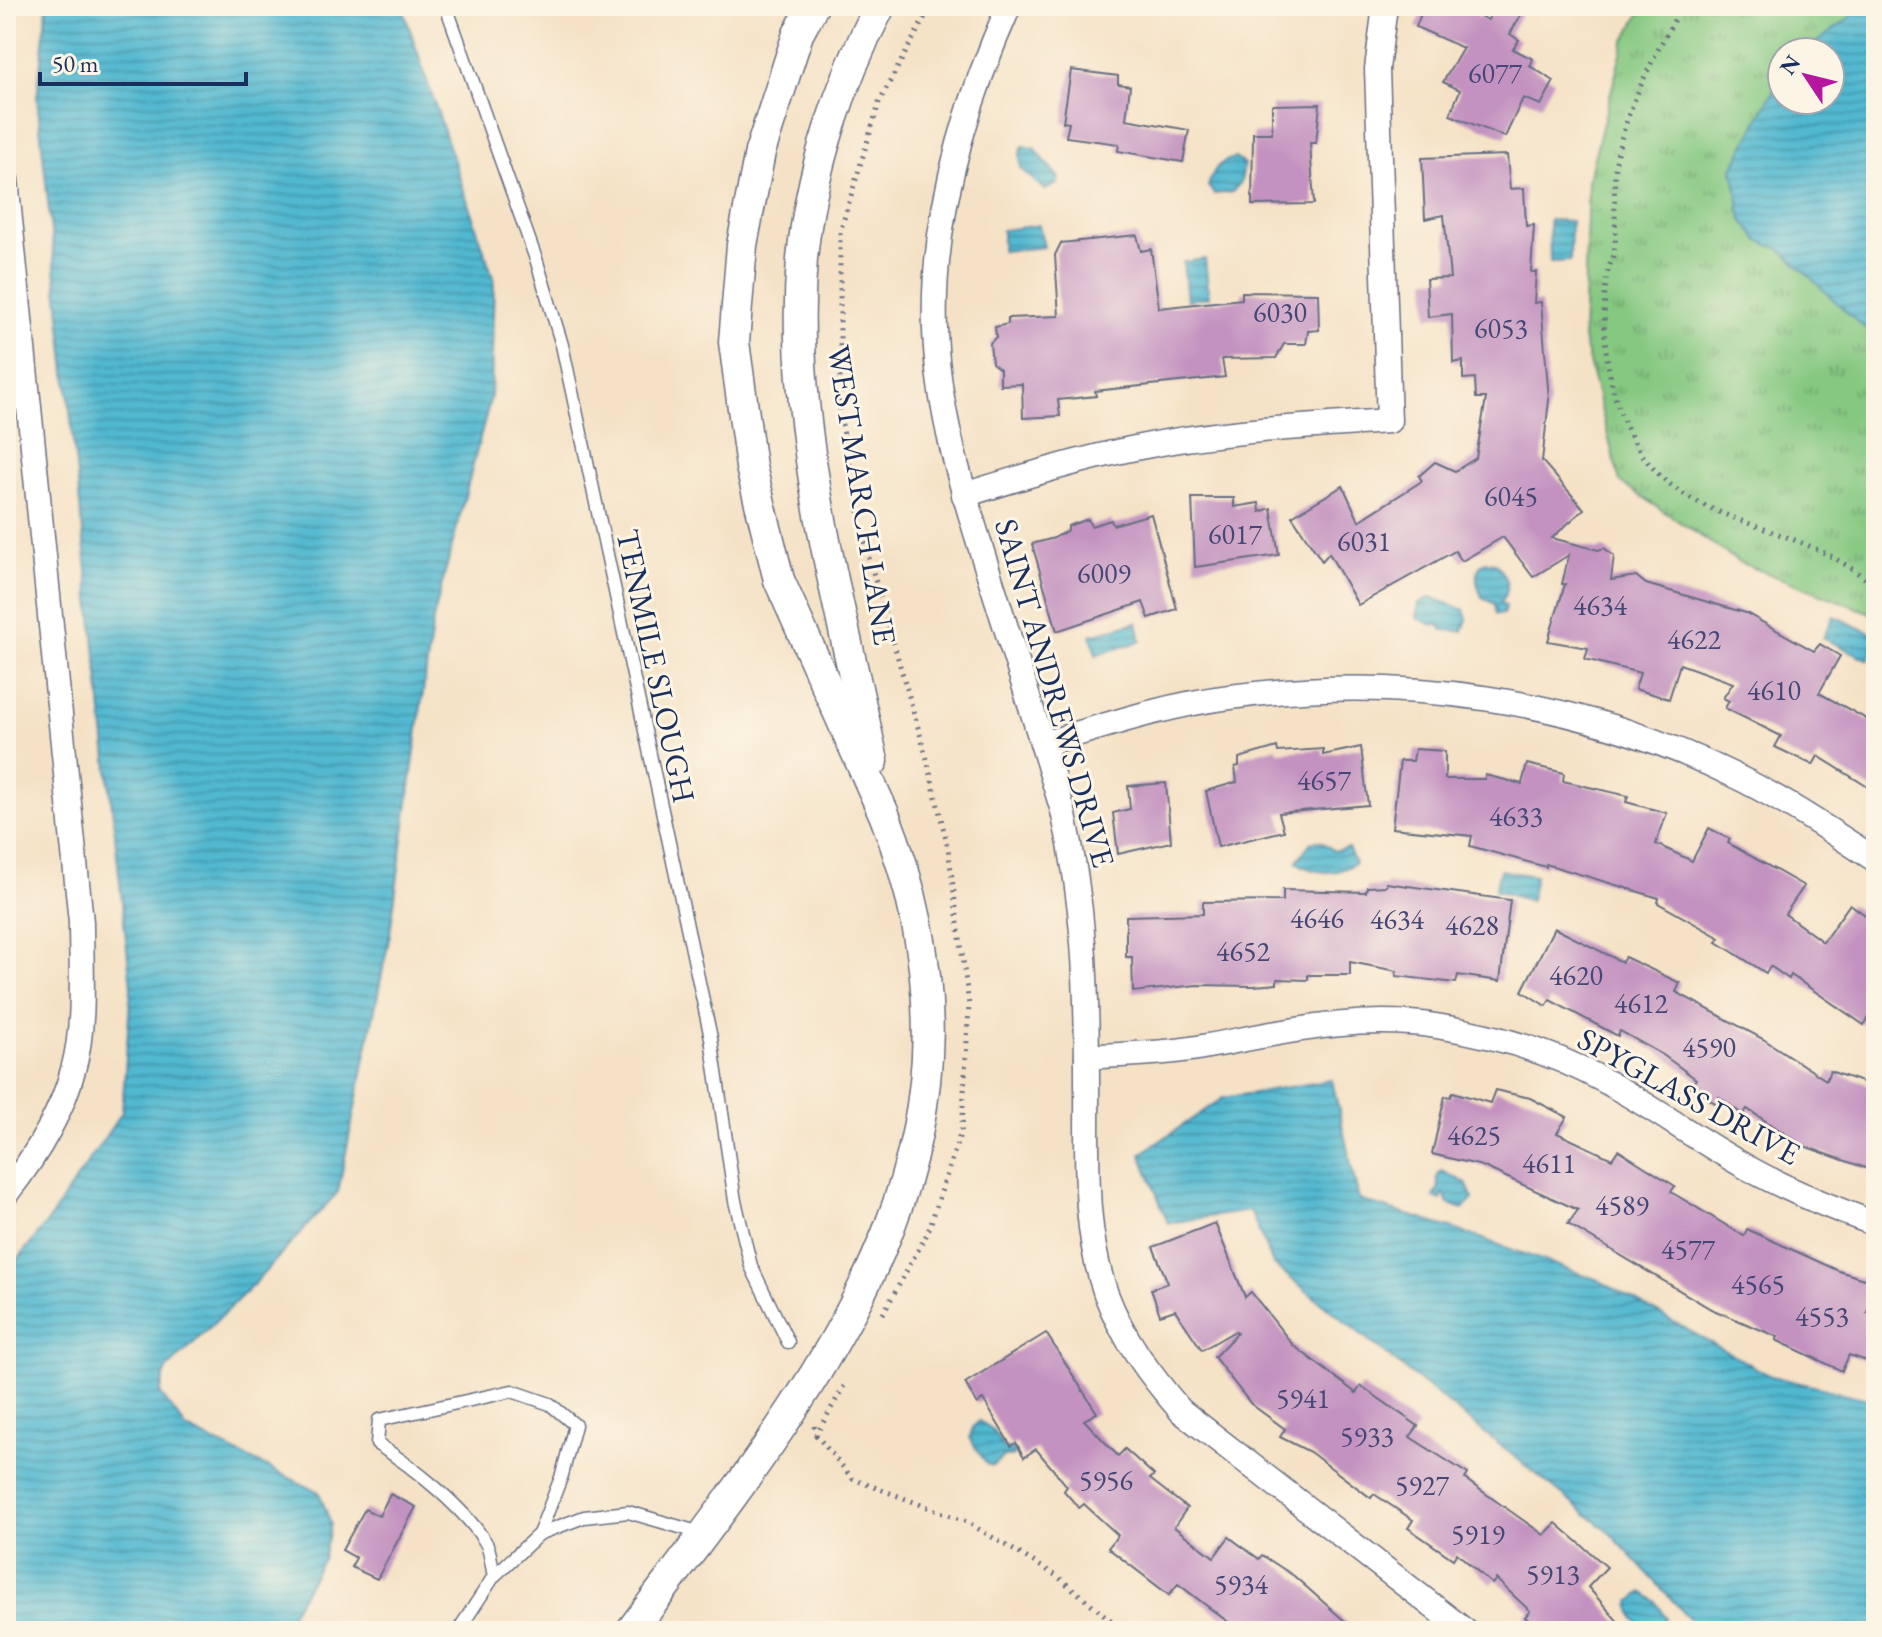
<svg xmlns="http://www.w3.org/2000/svg" width="1882" height="1637" font-family="'EB Garamond',serif">
<style>
.grass{fill:url(#grass-tufts);stroke:#507c70;stroke-width:2;fill-rule:evenodd}
.water{fill:url(#water-rules);stroke:#367497;stroke-width:2}
.building{fill:#c392c0}
.lines{fill:none;stroke-linecap:round;stroke-linejoin:round}
.service-casing{stroke:#676e82;stroke-width:15}
.minor-casing{stroke:#676e82;stroke-width:27}
.tertiary-casing{stroke:#676e82;stroke-width:33}
.path{stroke:#676e82;stroke-width:5;stroke-dasharray:2 6;stroke-linecap:butt}
.service{stroke:#fff;stroke-width:12}
.minor{stroke:#fff;stroke-width:24}
.tertiary{stroke:#fff;stroke-width:30}
.labels{text-anchor:middle;dominant-baseline:central;stroke-width:6;stroke-linejoin:round;paint-order:stroke}
.number-label{font-size:28px;fill:#454876}
.street-label{font-size:32px;fill:#1b2f5e;stroke:#fcf5e5}
</style>
<defs>
<pattern id="grass-tufts" width="24" height="20" patternUnits="userSpaceOnUse" patternTransform="scale(2)"><rect width="24" height="20" fill="#85c881"/><path d="M3 7l-1-3M5 7V3M7 7l1-3M15 17l-1-3M17 17v-4M19 17l1-3" fill="none" stroke="#6ca36d"/></pattern>
<pattern id="water-rules" width="6" height="5" patternUnits="userSpaceOnUse" patternTransform="scale(2)"><rect width="6" height="5" fill="#51b8d0"/><path d="M0 2.5h6" fill="none" stroke="#4296ac"/></pattern>
</defs>
<rect width="100%" height="100%" fill="#fcf5e5"/>
<filter id="ink" filterUnits="userSpaceOnUse"><feTurbulence type="fractalNoise" baseFrequency=".0125" numOctaves="2"/><feDisplacementMap in="SourceGraphic" scale="16" xChannelSelector="R" yChannelSelector="G"/><feConvolveMatrix kernelMatrix="1 2 1 2 8 2 1 2 1" color-interpolation-filters="sRGB"/></filter>
<filter id="wash" filterUnits="userSpaceOnUse"><feTurbulence type="fractalNoise" baseFrequency=".006" numOctaves="4" result="noise"/><feDisplacementMap in="SourceGraphic" scale="32" xChannelSelector="R" yChannelSelector="G"/><feGaussianBlur stdDeviation="1.8" result="paint"/><feColorMatrix in="noise" values="0 0 0 0 0 0 0 0 0 0 0 0 0 0 0 0 0 1.4 0 .05"/><feComposite in="paint" operator="in"/></filter>
<g filter="url(#wash)">
<rect width="100%" height="100%" fill="#f5e2c6"/>
<path class="grass" d="M1644,6H1876V615L1741,563L1620,482L1583,339L1588,181L1624,42ZM1782,52H1830V100H1782Z"/>
<g class="water">
<path d="M47,6H402L494,280L491,396L433,619L390,934L338,1192L253,1285L166,1370L160,1393L187,1429L319,1492L331,1524L323,1559L281,1631H6V1274L46,1224L122,1112L131,987L37,98Z"/>
<path d="M1865,6H1876V335L1858,323L1782,250L1759,241L1742,220L1733,168L1782,74V100H1830V52H1804Z"/>
<path d="M1023,146L1035,149L1059,178L1057,184L1045,190L1021,169L1020,154Z"/>
<path d="M1235,158L1244,164L1241,182L1232,192L1214,194L1208,186C1214,170 1217,162 1235,158Z"/>
<path d="M1549,220L1571,221L1570,261L1550,262Z"/>
<path d="M1039,225L1044,247L1002,251V230Z"/>
<path d="M1205,259L1209,297L1187,300L1183,262Z"/>
<path d="M1485,562L1495,563C1507,576 1513,588 1500,602L1506,606L1503,614H1496L1495,604L1482,597C1477,586 1472,570 1485,562Z"/>
<path d="M1431,597L1464,610L1467,619L1463,631L1443,630L1437,623L1433,625L1417,618L1419,603Z"/>
<path d="M1834,616L1876,635L1869,660L1823,638Z"/>
<path d="M1137,622L1141,641L1096,655L1091,635Z"/>
<path d="M1312,841H1321L1334,851L1348,848L1355,863C1337,876 1314,874 1296,862Z"/>
<path d="M1500,870L1535,876L1530,901L1495,890Z"/>
<path d="M1332,1080L1359,1200L1457,1230L1598,1280L1771,1376L1876,1401V1631H1701L1609,1532L1273,1264L1250,1211L1168,1223L1141,1154L1223,1098Z"/>
<path d="M1442,1171L1466,1183L1473,1199L1463,1209L1448,1204L1443,1193L1441,1200L1434,1197L1439,1187L1437,1177Z"/>
<path d="M979,1421L992,1429L1003,1447L1014,1450V1456L1004,1457L992,1466L986,1464L970,1438L973,1427Z"/>
<path d="M1643,1592L1656,1602L1666,1617L1658,1631C1642,1631 1630,1618 1630,1602Z"/>
</g>
<g id="blocks">
<g class="building">
<path d="M1424,6H1458L1488,20L1494,6H1526L1510,34L1519,40L1513,49L1533,59L1530,66L1554,81L1541,105L1523,98L1505,137L1450,115L1460,90L1443,82L1463,48L1416,27Z"/>
<path d="M1071,70L1118,76V84L1130,86L1126,119L1189,130L1183,162L1118,151L1119,144L1066,137L1069,123L1063,122Z"/>
<path d="M1320,104L1316,143H1310L1314,204L1252,205L1253,133H1272V105Z"/>
<path d="M1507,155L1510,189L1524,188L1526,226L1534,225L1531,272H1536L1534,303L1541,302L1549,400L1542,461L1584,509L1552,538L1598,550L1604,548L1614,556L1611,580L1636,576L1646,584L1746,613L1814,651L1820,644L1840,656L1819,693L1876,724V792L1818,756L1813,765L1775,747L1781,736L1725,708L1729,701L1723,698L1733,683L1680,664L1669,699L1635,689L1640,673L1585,659L1588,648L1548,641L1565,584H1562L1569,555L1533,577L1503,537L1462,561L1455,551L1358,605L1329,553L1322,561L1292,516L1343,486L1359,521L1422,481L1419,476L1435,462L1455,471L1476,458L1486,398H1476L1475,378L1463,379V361L1453,363L1452,314L1428,317L1426,279L1450,278L1444,215L1425,219L1422,158Z"/>
<path d="M1137,235L1141,251L1151,249L1159,308L1242,299V292L1318,293L1319,330L1308,331L1306,344H1284L1276,358L1222,359L1225,377L1095,391L1096,396L1058,400L1060,416L1023,418L1022,384L1000,385V369L992,363L990,343L996,337L995,327L1008,324V318L1059,316L1055,255L1061,243Z"/>
<path d="M1192,498H1234V507L1259,503L1260,512L1271,508L1279,555L1195,567Z"/>
<path d="M1151,514L1177,609L1149,618L1143,602L1057,631L1032,544L1054,538L1068,530V526L1088,519L1091,526L1111,520L1113,525Z"/>
<path d="M1277,747L1278,752L1323,749V755L1361,747L1368,805L1279,813L1284,831L1218,847L1206,791L1237,782L1235,767L1239,766V758Z"/>
<path d="M1415,749L1445,751V779H1485V775L1522,784L1527,764L1564,773L1563,781L1628,796L1626,802L1667,813L1656,844L1692,861L1709,828L1730,839L1728,843L1804,886L1785,914L1823,942L1850,904L1876,923V1007L1864,1025L1791,975L1789,979L1770,966L1766,973L1717,942L1720,938L1658,903L1659,898L1546,864V867L1470,846L1472,836L1392,828L1400,761H1413Z"/>
<path d="M1166,783L1171,842L1118,854L1113,813L1130,809L1128,786Z"/>
<path d="M1386,883L1510,900L1500,981L1458,975L1456,983L1396,976L1397,971L1350,962V975H1308V980L1277,979V984L1254,986L1197,985L1133,992L1132,957H1126V916L1203,914V902L1283,901V890L1366,892L1367,887L1386,886Z"/>
<path d="M1554,928L1622,962L1625,957L1680,983L1676,992L1763,1039L1826,1080L1830,1071L1876,1087V1156L1871,1170L1804,1146L1747,1109L1743,1115L1719,1097L1715,1103L1690,1088L1696,1079L1663,1055L1620,1031L1618,1036L1550,1000L1546,1006L1522,991Z"/>
<path d="M1495,1090L1530,1098L1567,1117L1557,1133L1612,1159L1618,1150L1675,1186L1671,1192L1744,1236L1747,1229L1839,1271L1876,1283L1867,1313L1876,1317V1364L1849,1355L1842,1371L1776,1340L1778,1337L1711,1309L1568,1224L1578,1210L1482,1166L1432,1154L1445,1096L1451,1097L1453,1092L1490,1103Z"/>
<path d="M1215,1223L1245,1297L1251,1292L1293,1345L1356,1393L1361,1386L1418,1426L1410,1437L1468,1474L1465,1479L1544,1535L1556,1523L1607,1567L1588,1587L1626,1631H1539L1525,1617L1530,1611L1496,1579L1492,1584L1457,1553L1453,1559L1408,1528L1413,1520L1374,1494L1371,1498L1310,1452L1280,1437L1285,1429L1251,1404L1214,1357L1237,1333L1235,1331L1202,1350L1175,1310L1160,1315L1151,1289L1168,1283L1153,1247Z"/>
<path d="M1046,1333L1097,1413L1084,1420L1118,1456L1125,1449L1154,1475L1150,1479L1187,1508L1174,1527L1214,1557L1229,1537L1259,1559L1262,1555L1294,1576L1356,1631H1240L1178,1584L1169,1595L1108,1548L1118,1535L1084,1504L1079,1508L1064,1491L1067,1486L1036,1449L1024,1457L1016,1443L1011,1446L983,1399L977,1404L965,1383Z"/>
<path d="M390,1494L416,1507L377,1579L351,1567L356,1558L342,1550L365,1509L379,1516Z"/>
</g>
</g>
</g>
<g filter="url(#ink)">
<use href="#blocks" fill-opacity="0" stroke="#676e82" stroke-width="2"/>
<g class="lines">
<g class="service-casing">
<g id="service">
<path d="M446,6L537,262L562,345L711,1038L735,1201L751,1266L788,1342"/>
<path d="M494,1576L539,1534L584,1517L628,1512L704,1534"/>
<path d="M458,1631L494,1576C491,1565 491,1549 484,1540C462,1506 412,1466 377,1444L379,1420L512,1391L550,1404L575,1425L562,1475L539,1534"/>
</g>
</g>
<g class="minor-casing">
<g id="minor">
<path d="M1009,6C965,105 931,220 935,330C938,418 966,501 992,584C1016,659 1040,735 1063,811C1085,905 1087,986 1087,1082C1088,1152 1082,1227 1106,1294C1123,1339 1150,1375 1181,1411L1465,1631"/>
<path d="M6,180L81,922C81,969 86,1024 73,1070C61,1116 35,1157 6,1194"/>
<path d="M964,495C1022,477 1080,459 1140,447C1222,430 1306,427 1389,421L1377,69L1385,6"/>
<path d="M1043,744C1104,726 1166,705 1230,697C1400,674 1576,698 1731,774C1782,798 1829,830 1876,860"/>
<path d="M1087,1057C1127,1054 1169,1054 1208,1046C1284,1032 1358,1014 1436,1026C1494,1035 1552,1052 1603,1080C1653,1107 1699,1141 1748,1168C1789,1191 1832,1208 1876,1224"/>
</g>
</g>
<g class="tertiary-casing">
<g id="tertiary">
<path d="M873,761C839,598 788,427 802,259C810,172 840,83 880,6"/>
<path d="M631,1631C822,1376 1017,1150 884,814L779,580L751,467L734,342L742,245L760,152L798,34L813,6"/>
</g>
</g>
<g class="path">
<path d="M1682,6C1657,50 1633,95 1620,143C1610,176 1617,212 1615,246C1614,256 1609,265 1607,275C1597,350 1613,449 1682,493C1745,532 1818,534 1876,588"/>
<path d="M883,1314L928,1232L962,1128L969,1005L948,848L926,755L866,548L840,414V232L880,100L931,6"/>
<path d="M814,1426L816,1435L844,1386"/>
<path d="M816,1435L853,1479L967,1522L1057,1576L1124,1631"/>
</g>
<use href="#service" class="service"/>
<use href="#minor" class="minor"/>
<use href="#tertiary" class="tertiary"/>
</g>
</g>
<g class="labels">
<g class="number-label">
<text x="1495" y="73">6077</text>
<text x="1280" y="312">6030</text>
<text x="1501" y="328">6053</text>
<text x="1511" y="496">6045</text>
<text x="1235" y="534">6017</text>
<text x="1364" y="541">6031</text>
<text x="1104" y="573">6009</text>
<text x="1600" y="605">4634</text>
<text x="1694" y="639">4622</text>
<text x="1774" y="690">4610</text>
<text x="1324" y="780">4657</text>
<text x="1516" y="816">4633</text>
<text x="1317" y="918">4646</text>
<text x="1397" y="919">4634</text>
<text x="1472" y="925">4628</text>
<text x="1243" y="951">4652</text>
<text x="1576" y="975">4620</text>
<text x="1641" y="1003">4612</text>
<text x="1709" y="1047">4590</text>
<text x="1474" y="1135">4625</text>
<text x="1549" y="1163">4611</text>
<text x="1622" y="1205">4589</text>
<text x="1688" y="1249">4577</text>
<text x="1758" y="1284">4565</text>
<text x="1822" y="1316">4553</text>
<text x="1303" y="1398">5941</text>
<text x="1367" y="1436">5933</text>
<text x="1106" y="1480">5956</text>
<text x="1422" y="1485">5927</text>
<text x="1478" y="1534">5919</text>
<text x="1553" y="1574">5913</text>
<text x="1241" y="1584">5934</text>
</g>
<g class="street-label">
<text transform="translate(862 495) rotate(81)">WEST MARCH LANE</text>
<text transform="translate(656 666) rotate(78)">TENMILE SLOUGH</text>
<text transform="translate(1055 693) rotate(74)">SAINT ANDREWS DRIVE</text>
<text transform="translate(1689 1096) rotate(29)">SPYGLASS DRIVE</text>
</g>
</g>
<rect width="1882" height="1637" fill="none" stroke="#fcf5e5" stroke-width="32"/>
<g transform="translate(1806 76) rotate(305)"><circle r="38" fill="#fcf5e5" stroke="#a2a6af" stroke-width="2"/>
<path d="M0-6L14 30L0 20L-14 30Z" fill="#b5179e"/>
<text y="-12" font-size="22" font-weight="bold" text-anchor="middle" fill="#1b2f5e">N</text>
</g>
<path d="M40 72v12h206v-12" fill="none" stroke="#1b2f5e" stroke-width="4"/>
<text x="52" y="72" font-size="24" fill="#1b2f5e" stroke="#fcf5e5" stroke-width="6" paint-order="stroke">50 m</text>
</svg>
